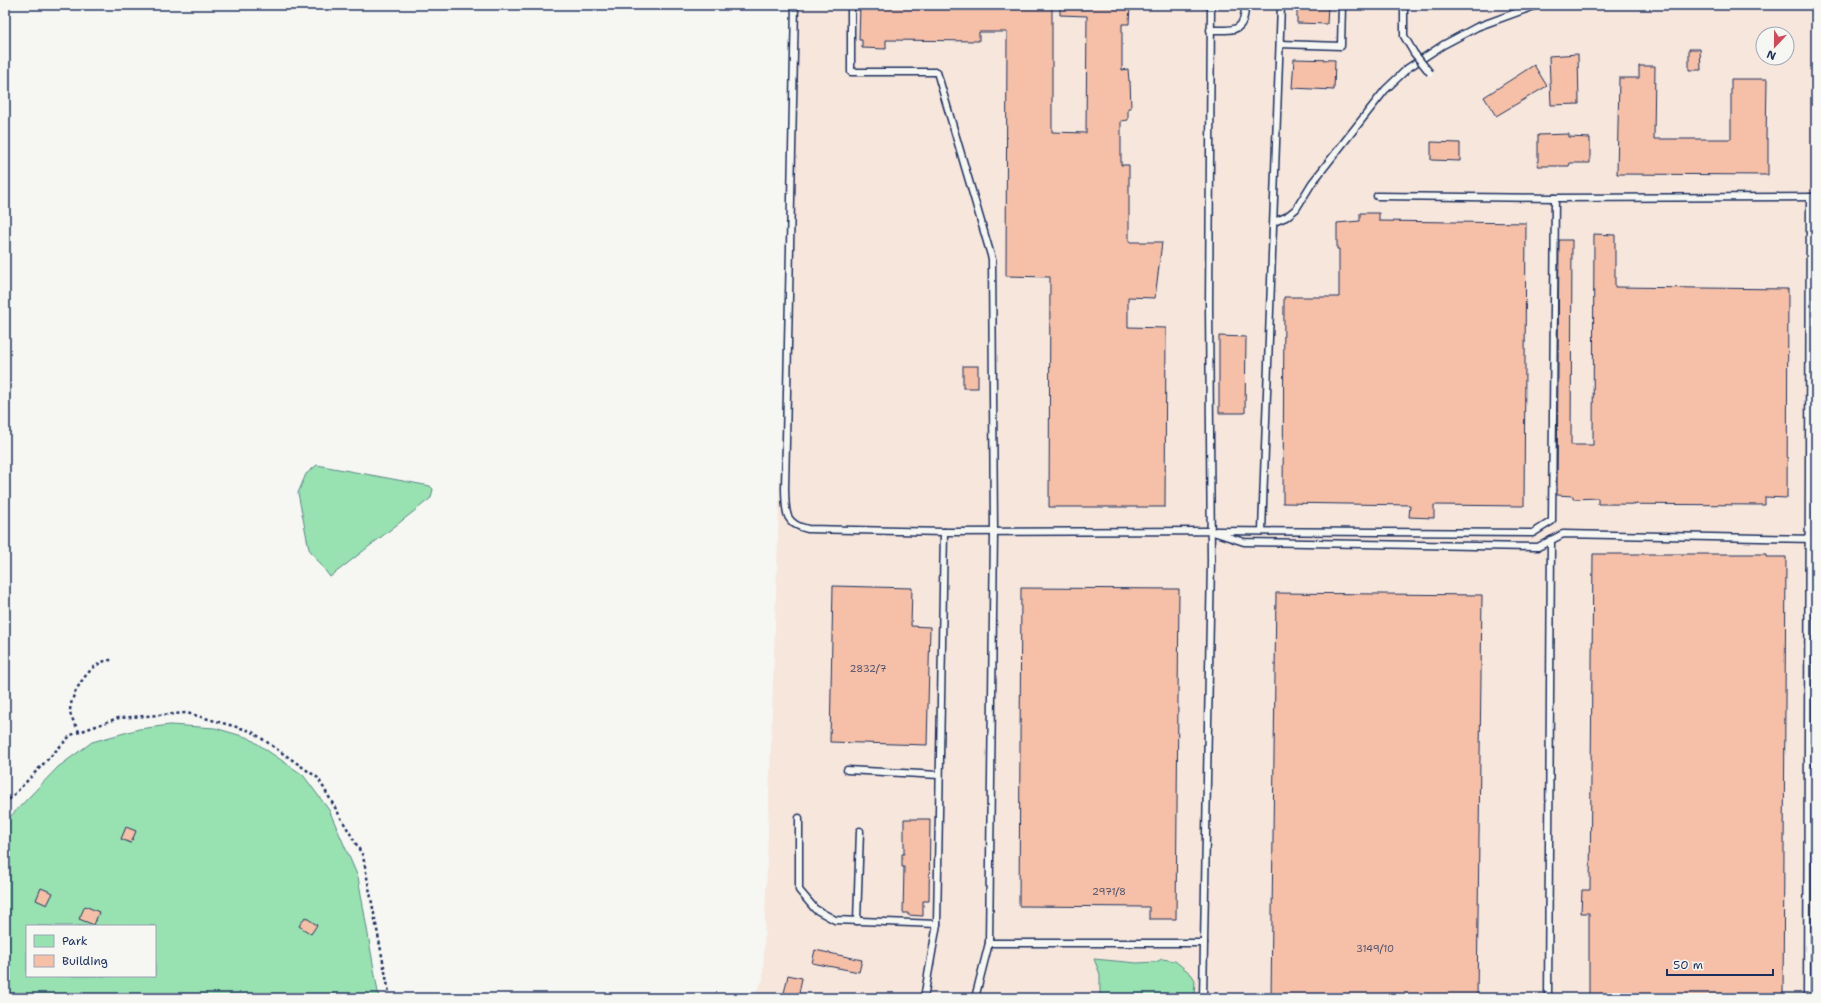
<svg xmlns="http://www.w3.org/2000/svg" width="1821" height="1003" font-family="'Shantell Sans',sans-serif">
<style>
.built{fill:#f6e6dc;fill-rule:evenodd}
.green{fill:#98e1b1;stroke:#5a8888;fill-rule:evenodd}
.building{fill:#f5c0a7;stroke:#1b2f5e}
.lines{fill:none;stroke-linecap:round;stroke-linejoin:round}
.lane-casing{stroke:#1b2f5e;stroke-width:9}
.path{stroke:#1b2f5e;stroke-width:2.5;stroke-dasharray:3 3;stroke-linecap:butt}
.lane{stroke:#f6f6f2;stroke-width:6}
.lane-bridge-casing{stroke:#1b2f5e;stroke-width:9;stroke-linecap:butt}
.lane-bridge{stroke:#f6f6f2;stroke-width:6}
.labels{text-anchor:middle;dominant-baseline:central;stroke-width:3;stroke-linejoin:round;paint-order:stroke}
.number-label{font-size:10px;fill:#525370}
</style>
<rect width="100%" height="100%" fill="#f6f6f2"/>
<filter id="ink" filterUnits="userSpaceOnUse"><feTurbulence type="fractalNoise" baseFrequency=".025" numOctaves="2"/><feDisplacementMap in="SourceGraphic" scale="8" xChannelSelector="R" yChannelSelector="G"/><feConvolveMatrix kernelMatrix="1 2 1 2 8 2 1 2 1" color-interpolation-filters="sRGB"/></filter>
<g filter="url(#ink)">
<path class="built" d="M796,5H1780L1816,7V998H752L763,980ZM1763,34H1787V58H1763Z"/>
<g class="green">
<path d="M317,465L430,486L433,489L431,498L330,577L309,549L298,493L306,474Z"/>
<path d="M170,725L215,728L249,738L303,775L329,810L358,877L379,998H5V822L58,767L92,742L139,729ZM27,926H155V976H27Z"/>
<path d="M1094,959L1137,963L1156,962L1162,959L1175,961L1191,974L1195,980L1194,998H1100V974Z"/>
</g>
<g class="building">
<path d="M860,5H1052V132L1086,133L1087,16L1060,15V5H1130L1129,24H1122V70L1128,69L1129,81H1130L1131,108H1128V120L1121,121V165H1129V242H1162L1155,298L1128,297V327L1166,328L1165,507H1049L1050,277L1006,276L1007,32H979V41L886,40V49L862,48V40H859Z"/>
<path d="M1297,5H1328L1327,24L1297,23Z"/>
<path d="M1689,49H1700L1701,70H1689Z"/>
<path d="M1578,54L1579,104L1551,105L1549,56Z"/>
<path d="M1294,59L1335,60L1334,90L1292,88Z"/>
<path d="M1534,65L1547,86L1496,116L1484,97Z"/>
<path d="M1639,66H1655L1654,139H1731V79H1767L1766,139H1768V175L1617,174L1619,78H1639Z"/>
<path d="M1569,134V137L1590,138V163H1570L1569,166H1538V135Z"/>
<path d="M1431,142L1460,143V161L1431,160Z"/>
<path d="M1360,213H1379V221L1526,223L1524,506L1434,505V518L1409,517L1410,505L1283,503L1284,297H1339V249H1337V223L1360,221Z"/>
<path d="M1594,234L1615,235V287L1788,289L1787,498L1765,497V505L1598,504V498L1573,499V496L1557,495L1559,240H1572L1571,445H1593Z"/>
<path d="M1219,336L1246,337L1245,413H1219Z"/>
<rect x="963" y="366" width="15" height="22"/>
<path d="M1593,554H1766V557H1786L1783,998H1589V913H1581L1582,890H1590Z"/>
<path d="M833,586L912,588L911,626L930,627L927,745L830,742Z"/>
<path d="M1021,588L1179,589L1176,919H1149V907L1019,906Z"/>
<path d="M1276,593L1482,595L1477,998H1271Z"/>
<path d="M904,819H930L929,901H923V916L908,915V913H903L904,867H902V854H904Z"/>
<path d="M126,827L136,831L131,843L121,839Z"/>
<path d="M41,888L53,893L47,905L36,900Z"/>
<path d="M85,906L99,912L94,925L79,919Z"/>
<path d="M305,917L317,925L311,934L299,926Z"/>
<path d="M815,950L862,960L859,972L812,963Z"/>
<path d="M788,975L802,978L798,998H783Z"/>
</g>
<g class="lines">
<g class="lane-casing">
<g id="lane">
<path d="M795,5L785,489C786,510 783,524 808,529L944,532"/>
<path d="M851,5V72H937L992,259L994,532L989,943L975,998"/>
<path d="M1404,5V36L1414,53"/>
<path d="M1210,30C1234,30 1245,33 1245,5"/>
<path d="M1280,44L1341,46L1342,5"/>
<path d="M1377,196L1555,198L1816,197"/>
<path d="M1274,222L1286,217L1296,209L1312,183L1385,90L1408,68L1443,45L1477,27L1537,5"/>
<path d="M1216,531L1533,533L1552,521L1555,198"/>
<path d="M1262,531L1281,5"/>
<path d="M847,770L939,775"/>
<path d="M799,818V890L815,909L835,920L937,924"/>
<path d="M857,921L860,831"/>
<path d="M989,943H1204"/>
<path d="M924,998L937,924L944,532L1210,531L1244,542L1538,547L1563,534L1816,539"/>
<path d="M1203,998L1211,561L1209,305L1211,5"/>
<path d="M1548,998L1551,540"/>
<path d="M1807,998L1810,197"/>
</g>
</g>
<g class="path">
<path d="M79,732C77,727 71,718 70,712C70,693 92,659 112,660"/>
<path d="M5,804L71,735L118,718L187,713L251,731L318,778L363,856L390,998"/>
</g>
<use href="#lane" class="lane"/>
<g class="lane-bridge-casing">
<path id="lane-bridge" d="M1414,53L1430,73"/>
</g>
<use href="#lane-bridge" class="lane-bridge"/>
</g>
</g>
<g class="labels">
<g class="number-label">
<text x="868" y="668">2832/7</text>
<text x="1109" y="891">2971/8</text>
<text x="1375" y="948">3149/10</text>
</g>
</g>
<rect width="1821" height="1003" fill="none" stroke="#f6f6f2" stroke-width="20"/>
<rect x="10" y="10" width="1801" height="983" fill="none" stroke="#1b2f5e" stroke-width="1.5" filter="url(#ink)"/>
<rect x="26" y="925" width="130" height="52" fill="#f6f6f2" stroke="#9ea6b7"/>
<rect x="34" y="935" width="20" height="12" fill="#98e1b1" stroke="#9ea6b7"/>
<text x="62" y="945" font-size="12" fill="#1b2f5e">Park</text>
<rect x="34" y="955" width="20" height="12" fill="#f5c0a7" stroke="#9ea6b7"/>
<text x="62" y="965" font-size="12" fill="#1b2f5e">Building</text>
<g transform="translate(1775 46) rotate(202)"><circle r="19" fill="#f6f6f2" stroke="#9ea6b7"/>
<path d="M0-3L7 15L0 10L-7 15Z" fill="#d1495b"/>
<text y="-6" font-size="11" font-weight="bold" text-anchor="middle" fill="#1b2f5e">N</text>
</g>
<path d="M1667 969v6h106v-6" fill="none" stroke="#1b2f5e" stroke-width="2"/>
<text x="1673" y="969" font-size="12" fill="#1b2f5e" stroke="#f6f6f2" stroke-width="3" paint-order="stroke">50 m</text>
</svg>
